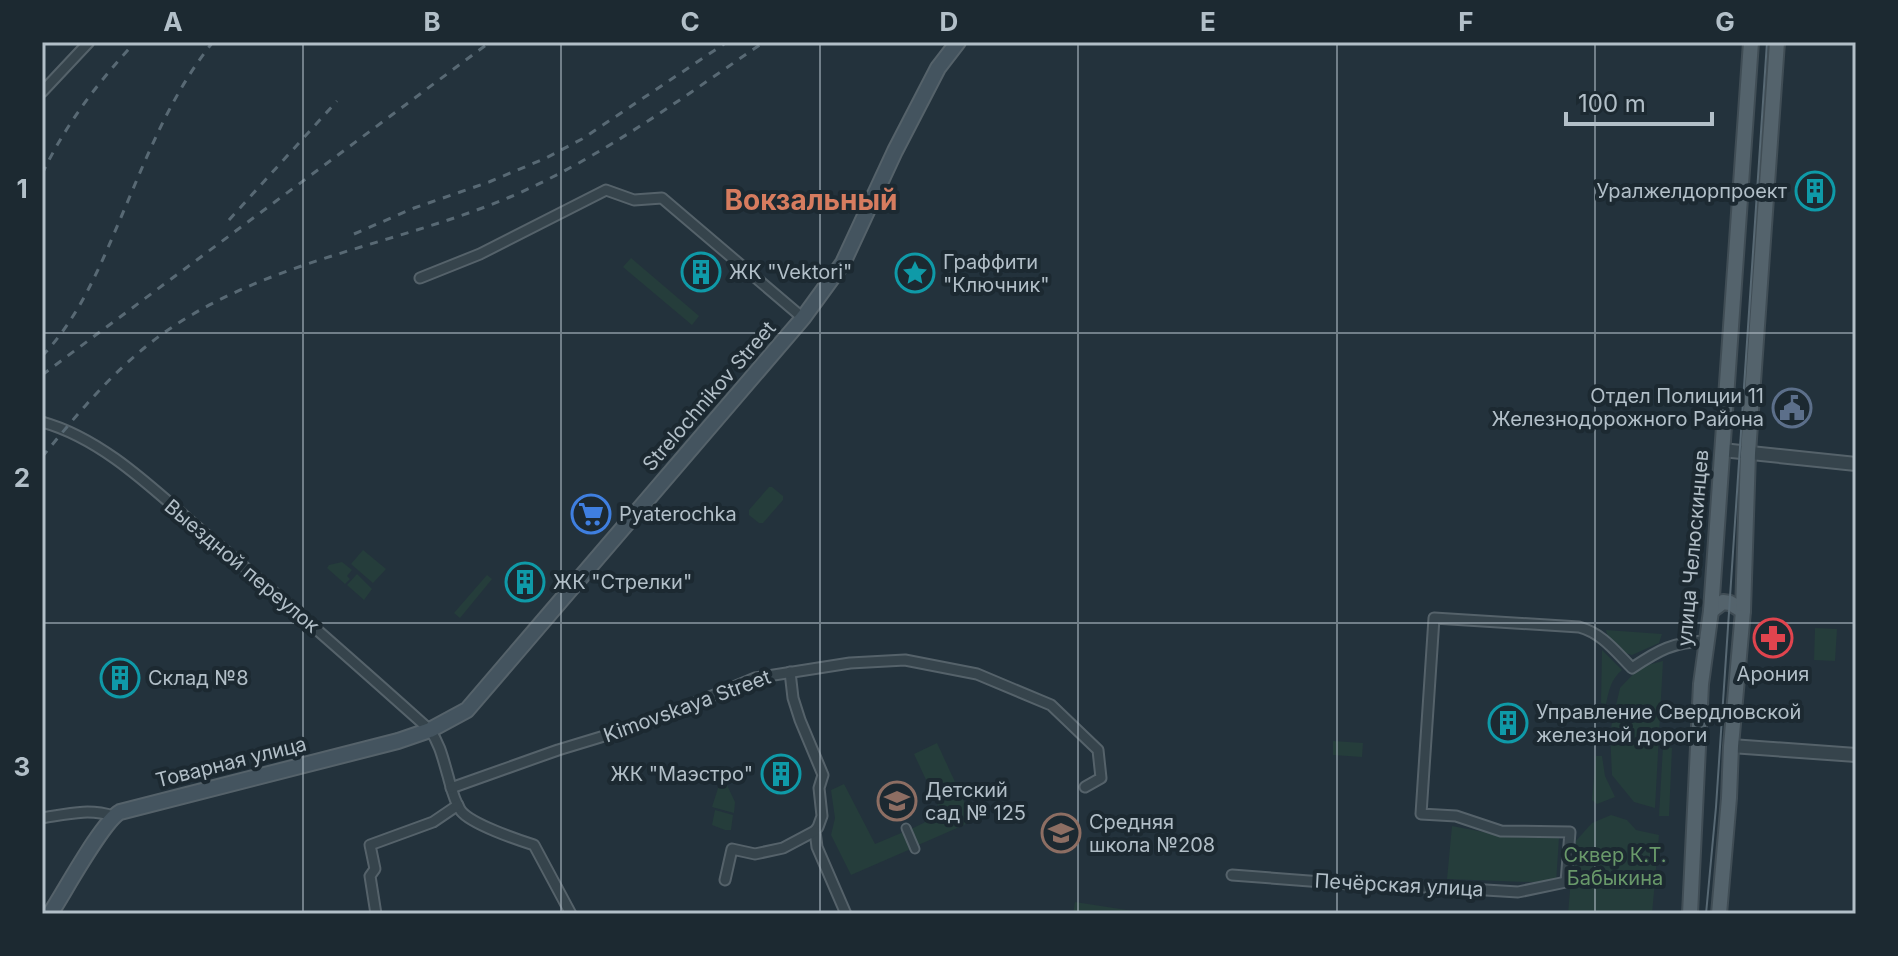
<svg xmlns="http://www.w3.org/2000/svg" width="1898" height="956" font-family="Inter,sans-serif">
<style>
.green{fill:#253d3b}
.lines{fill:none;stroke-linecap:round;stroke-linejoin:round}
.pedestrian-casing{stroke:#55626a;stroke-width:11}
.minor-casing{stroke:#55626a;stroke-width:13}
.tertiary-casing{stroke:#55626a;stroke-width:16}
.secondary-casing{stroke:#55626a;stroke-width:18}
.primary-casing{stroke:#404d55;stroke-width:18}
.pedestrian{stroke:#36444c;stroke-width:7}
.minor{stroke:#36444c;stroke-width:9}
.tertiary{stroke:#36444c;stroke-width:12}
.secondary{stroke:#44545f;stroke-width:14}
.primary{stroke:#54636c;stroke-width:14}
.tram{stroke:#586974;stroke-width:2}
.rail{stroke:#586974;stroke-width:3;stroke-dasharray:8 8;stroke-linecap:butt}
.grid{fill:none;stroke:#b2bfc8;stroke-width:2;stroke-opacity:0.55}
.labels{text-anchor:middle;dominant-baseline:central;stroke-width:8;stroke-linejoin:round;paint-order:stroke}
.poi-label{font-size:20px;fill:#b2bfc8;stroke:#1c2931;text-anchor:start}
.street-label{font-size:20px;fill:#b2bfc8;stroke:#1c2931}
.park-label{font-size:20px;fill:#69996a;stroke:#1c2931}
.district-label{font-size:28px;font-weight:bold;fill:#d67c5f;stroke:#1c2931}
.neatline{fill:none;stroke:#b2bfc8;stroke-width:3}
.grid-label{font-size:26px;text-anchor:middle;font-weight:bold;fill:#b2bfc8}
</style>
<rect width="100%" height="100%" fill="#23323c"/>
<g class="green">
<path d="M631,258L699,316L692,325L623,267Z"/>
<path d="M769,487H772L783,496V500L763,523H759L749,515V510Z"/>
<path d="M363,550L386,569L373,583L351,564Z"/>
<path d="M342,562L352,570L347,576L350,579L345,584L327,568L329,565Z"/>
<path d="M357,574L372,589L364,600L347,585Z"/>
<path d="M487,575L492,579L460,618L454,613Z"/>
<path d="M1815,628L1837,629L1835,661L1814,660Z"/>
<path d="M1606,630L1662,634L1659,643L1632,655C1617,651 1609,645 1606,630Z"/>
<path d="M1602,650L1622,670C1611,679 1609,690 1606,704L1601,703Z"/>
<path d="M1663,661L1655,808L1634,802L1612,775L1610,732L1620,688L1640,667Z"/>
<path d="M1333,741L1363,743L1362,757L1333,755Z"/>
<path d="M937,743L973,821L916,846L909,830L942,814L914,754Z"/>
<path d="M1663,746L1672,748L1669,816H1659Z"/>
<path d="M1596,756H1602L1605,776L1615,797L1597,804L1592,800Z"/>
<path d="M720,782L727,785L735,802L734,813L712,807Z"/>
<path d="M844,784L875,844L906,831L913,848L851,875L831,835L835,818L831,790Z"/>
<path d="M715,810L733,815L731,830H725L712,825Z"/>
<path d="M1611,815L1627,820L1636,830L1659,835L1652,914H1568L1574,843L1592,823Z"/>
<path d="M1452,826L1505,836L1559,838L1556,883L1447,879Z"/>
<path d="M1075,902L1146,913V914H1073Z"/>
</g>
<g class="lines">
<g class="pedestrian-casing">
<path id="pedestrian" d="M906,828L915,849"/>
</g>
<g class="minor-casing">
<g id="minor">
<path d="M42,92L89,42"/>
<path d="M420,278L480,254L606,190L634,200L662,198L803,318"/>
<path d="M42,422C104,439 155,491 203,532C280,596 355,663 430,730C440,744 443,759 448,776C451,787 454,801 461,811C471,824 518,840 534,845L571,914"/>
<path d="M790,672L793,698L800,720L823,775L819,788L822,816L818,827L815,831L817,847L846,914"/>
<path d="M451,788L558,750L647,723L755,678L850,663L905,660L977,674L1051,705L1098,750L1101,778L1085,787"/>
<path d="M42,818C67,814 89,808 113,816"/>
<path d="M1232,875L1388,887H1437L1518,892L1566,882L1570,832L1501,831L1456,816L1421,814L1434,618L1579,627C1602,633 1616,652 1632,668C1659,650 1673,642 1706,641"/>
<path d="M725,880L732,849L755,854L783,848L815,831"/>
<path d="M376,914L370,876L375,869L370,845L433,822L458,805"/>
</g>
</g>
<g class="tertiary-casing">
<g id="tertiary">
<path d="M1722,450L1856,464"/>
<path d="M1731,746L1856,755"/>
</g>
</g>
<g class="secondary-casing">
<path id="secondary" d="M50,914C64,893 102,822 120,812L398,741L430,730L467,710L803,318L843,263L895,151L938,68L958,42"/>
</g>
<g class="primary-casing">
<g id="primary">
<path d="M1711,611L1723,602L1730,603L1743,611"/>
<path d="M1690,914L1701,684L1711,611L1751,42"/>
<path d="M1719,914L1729,798L1731,746L1743,611L1748,453L1777,42"/>
</g>
</g>
<use href="#pedestrian" class="pedestrian"/>
<use href="#minor" class="minor"/>
<use href="#tertiary" class="tertiary"/>
<use href="#secondary" class="secondary"/>
<use href="#primary" class="primary"/>
<path class="tram" d="M1706,914L1716,807L1767,42"/>
<g class="rail">
<path d="M42,174C67,122 97,84 135,42"/>
<path d="M229,220L337,101"/>
<path d="M354,234L414,208L489,182L546,158L582,139L727,42"/>
<path d="M42,356C78,319 99,269 119,222C146,159 170,95 213,42"/>
<path d="M42,375L490,42"/>
<path d="M42,457C79,412 117,366 165,332C268,260 396,245 510,197C601,158 682,98 764,42"/>
</g>
</g>
<path class="grid" d="M303,42V914M561,42V914M820,42V914M1078,42V914M1337,42V914M1595,42V914M42,333H1856M42,623H1856"/>
<defs>
<g id="building-ring" transform="scale(2)"><circle r="9.5" fill="#1c2931" stroke="#0f9aa8" stroke-width="1.5"/><path d="M-4-6H4V6H1V3H-1V6H-4ZM-2.5-4.3h1.7v1.8h-1.7ZM.8-4.3h1.7v1.8H.8ZM-2.5-1h1.7V.8h-1.7ZM.8-1h1.7V.8H.8Z" fill="#0f9aa8"/></g>
<g id="sight-ring" transform="scale(2)"><circle r="9.5" fill="#1c2931" stroke="#0f9aa8" stroke-width="1.5"/><path d="M0-6L1.8-2.2L6-1.7L2.9 1.2L3.7 5.4L0 3.3L-3.7 5.4L-2.9 1.2L-6-1.7L-1.8-2.2Z" fill="#0f9aa8"/></g>
<g id="civic-ring" transform="scale(2)"><circle r="9.5" fill="#1c2931" stroke="#5c6f8a" stroke-width="1.5"/><path d="M-.6-6.5H3V-4.5H.6V-3L4-1V1h2V6H-6V1h2V-1L-.6-3ZM-1.2 2.5V6h2.4V2.5Z" fill="#5c6f8a"/></g>
<g id="supermarket-ring" transform="scale(2)"><circle r="9.5" fill="#1c2931" stroke="#3f7fe0" stroke-width="1.5"/><path d="M-6-5.5h2.5l.6 2H6L4.5 2H-2.5L-4.4-4H-6ZM-1.5 3.2a1.3 1.3 0 1 0 .1 0ZM3 3.2a1.3 1.3 0 1 0 .1 0Z" fill="#3f7fe0"/></g>
<g id="pharmacy-ring" transform="scale(2)"><circle r="9.5" fill="#1c2931" stroke="#e0444e" stroke-width="1.5"/><path d="M-2-6h4v4h4v4h-4v4h-4v-4h-4v-4h4Z" fill="#e0444e"/></g>
<g id="school-ring" transform="scale(2)"><circle r="9.5" fill="#1c2931" stroke="#8d6e63" stroke-width="1.5"/><path d="M0-5L7-2L0 1L-7-2ZM-4 1L0 2.5L4 1V4Q0 6-4 4Z" fill="#8d6e63"/></g>
</defs>
<g fill-rule="evenodd">
<use href="#building-ring" x="1815" y="191"/>
<use href="#building-ring" x="701" y="272"/>
<use href="#sight-ring" x="915" y="273"/>
<use href="#civic-ring" x="1792" y="408"/>
<use href="#supermarket-ring" x="591" y="514"/>
<use href="#building-ring" x="525" y="582"/>
<use href="#pharmacy-ring" x="1773" y="638"/>
<use href="#building-ring" x="120" y="678"/>
<use href="#building-ring" x="1508" y="723"/>
<use href="#building-ring" x="781" y="774"/>
<use href="#school-ring" x="897" y="801"/>
<use href="#school-ring" x="1061" y="833"/>
</g>
<g class="labels">
<g class="poi-label">
<text x="1787" y="191" text-anchor="end">Уралжелдорпроект</text>
<text x="943" y="262">Граффити<tspan x="943" dy="23">"Ключник"</tspan></text>
<text x="729" y="272">ЖК "Vektori"</text>
<text x="1764" y="396" text-anchor="end">Отдел Полиции 11<tspan x="1764" dy="23">Железнодорожного Района</tspan></text>
<text x="619" y="514">Pyaterochka</text>
<text x="553" y="582">ЖК "Стрелки"</text>
<text x="1773" y="674" text-anchor="middle">Арония</text>
<text x="148" y="678">Склад №8</text>
<text x="1536" y="712">Управление Свердловской<tspan x="1536" dy="23">железной дороги</tspan></text>
<text x="753" y="774" text-anchor="end">ЖК "Маэстро"</text>
<text x="925" y="790">Детский<tspan x="925" dy="23">сад № 125</tspan></text>
<text x="1089" y="822">Средняя<tspan x="1089" dy="23">школа №208</tspan></text>
</g>
<g class="street-label">
<text transform="translate(709 396) rotate(-49)">Strelochnikov Street</text>
<text transform="translate(1693 548) rotate(-85)">улица Челюскинцев</text>
<text transform="translate(242 566) rotate(40)">Выездной переулок</text>
<text transform="translate(687 706) rotate(-20)">Kimovskaya Street</text>
<text transform="translate(231 762) rotate(-14)">Товарная улица</text>
<text transform="translate(1399 885) rotate(3)">Печёрская улица</text>
</g>
<g class="park-label">
<text x="1615" y="855">Сквер К.Т.<tspan x="1615" dy="23">Бабыкина</tspan></text>
</g>
<g class="district-label">
<text x="811" y="200">Вокзальный</text>
</g>
</g>
<rect width="1898" height="956" fill="none" stroke="#1c2931" stroke-width="88"/>
<path d="M1566 112v12h146v-12" fill="none" stroke="#b2bfc8" stroke-width="4"/>
<text x="1578" y="112" font-size="24" fill="#b2bfc8" stroke="#1c2931" stroke-width="6" paint-order="stroke">100 m</text>
<rect x="44" y="44" width="1810" height="868" class="neatline"/>
<g class="grid-label">
<text x="173" y="31">A</text>
<text x="432" y="31">B</text>
<text x="690" y="31">C</text>
<text x="949" y="31">D</text>
<text x="1208" y="31">E</text>
<text x="1466" y="31">F</text>
<text x="1725" y="31">G</text>
<text x="22" y="198">1</text>
<text x="22" y="487">2</text>
<text x="22" y="776">3</text>
</g>
</svg>
